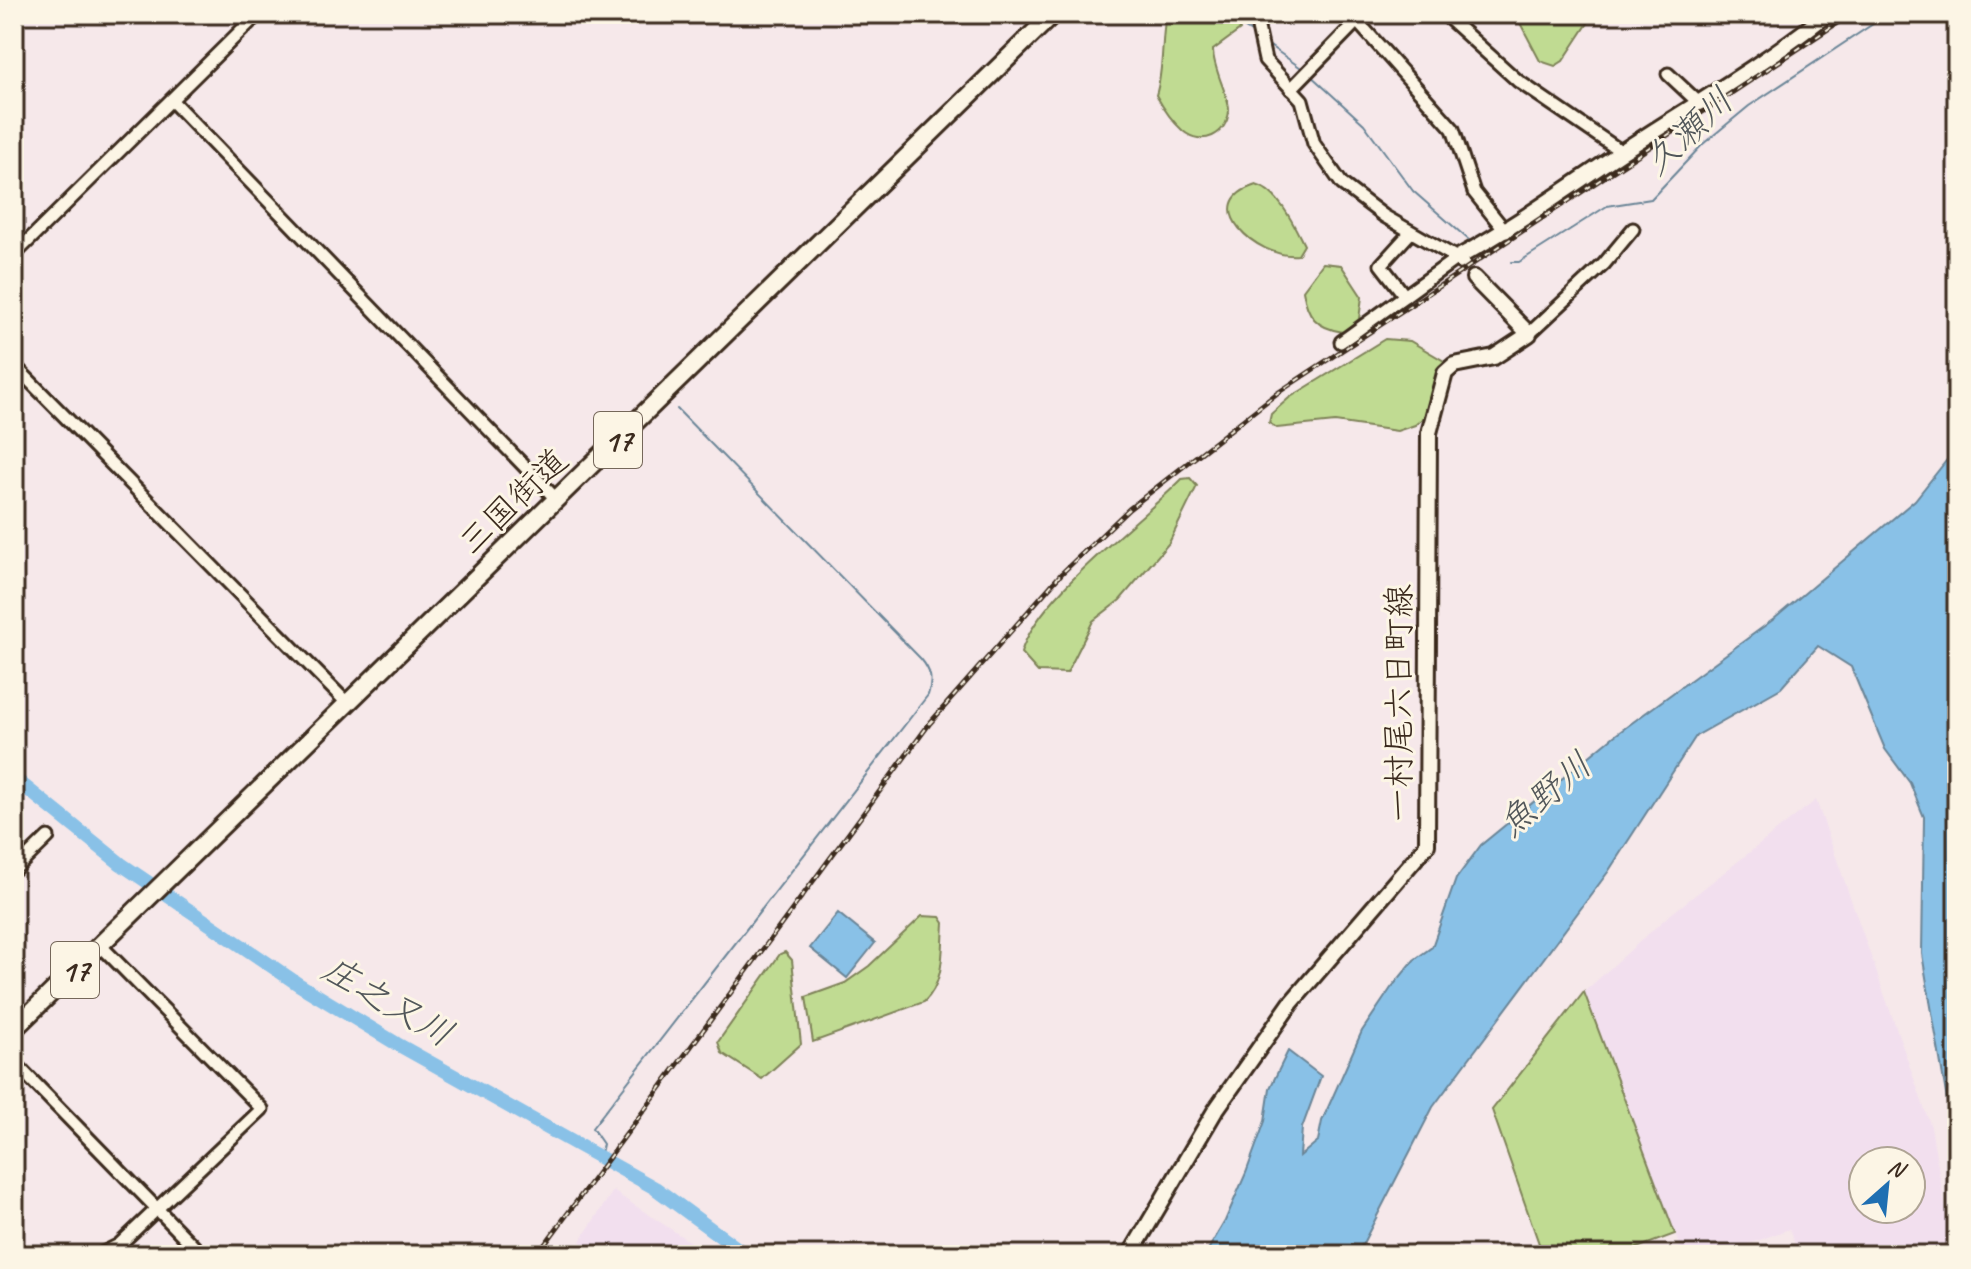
<svg xmlns="http://www.w3.org/2000/svg" width="1971" height="1269" font-family="Caveat,'Klee One',sans-serif">
<style>
.built{fill:#f2dfee;fill-rule:evenodd}
.green{fill:#c0db92;stroke:#7e8258;stroke-width:2}
.water{fill:#89c1e7;stroke:#6a8597;stroke-width:2}
.lines{fill:none;stroke-linecap:round;stroke-linejoin:round}
.stream{stroke:#6a8597;stroke-width:2}
.river{stroke:#89c1e7;stroke-width:14}
.minor-casing{stroke:#3b2a1e;stroke-width:17}
.major-casing{stroke:#3b2a1e;stroke-width:20}
.highway-casing{stroke:#3b2a1e;stroke-width:22}
.minor{stroke:#fcf5e5;stroke-width:11}
.major{stroke:#fcf5e5;stroke-width:14}
.highway{stroke:#fcf5e5;stroke-width:16}
.rail-casing{stroke:#3b2a1e;stroke-width:5}
.rail{stroke:#fcf5e5;stroke-width:2;stroke-dasharray:6;stroke-linecap:butt}
.labels{text-anchor:middle;dominant-baseline:central;stroke-width:6;stroke-linejoin:round;paint-order:stroke}
.shield{fill:#fcf5e5;stroke:#75675a;stroke-width:2}
.shield-label{font-size:32px;font-weight:bold;fill:#3b2a1e}
.street-label{font-size:34px;fill:#3b2a1e;stroke:#fcf5e5}
.water-label{font-size:36px;font-style:italic;fill:#52575a;stroke:#fcf5e5}
</style>
<rect width="100%" height="100%" fill="#f6e8ea"/>
<filter id="ink" filterUnits="userSpaceOnUse"><feTurbulence type="fractalNoise" baseFrequency=".0125" numOctaves="2"/><feDisplacementMap in="SourceGraphic" scale="16" xChannelSelector="R" yChannelSelector="G"/><feConvolveMatrix kernelMatrix="1 2 1 2 8 2 1 2 1" color-interpolation-filters="sRGB"/></filter>
<g filter="url(#ink)">
<g class="built">
<path d="M1816,800L1931,1127L1948,1223L1957,1255H1799L1789,1229L1720,1255H1683L1584,992L1666,918ZM1863,1161H1911V1209H1863Z"/>
<path d="M613,1191L710,1255H596L580,1241Z"/>
</g>
<g class="green">
<path d="M1166,14L1236,17L1240,30L1213,50C1213,70 1230,98 1229,111C1227,135 1202,147 1183,131C1172,121 1163,108 1156,95C1164,70 1161,41 1166,14Z"/>
<path d="M1522,14H1594L1563,61L1555,66L1540,61L1519,21Z"/>
<path d="M1256,185C1279,191 1294,225 1304,245L1298,255C1256,259 1197,203 1256,185Z"/>
<path d="M1323,263L1341,265L1362,297L1359,319L1343,332C1316,328 1307,316 1303,290Z"/>
<path d="M1385,339L1410,341L1444,361L1428,414L1415,425L1397,431L1335,422L1277,428L1269,423L1271,414L1289,398Z"/>
<path d="M1190,478L1197,486L1169,543L1120,600L1093,621L1067,673L1038,672L1021,653C1037,596 1139,523 1182,479Z"/>
<path d="M922,916L940,917L944,923C942,951 945,982 924,1002L813,1042L806,997L845,983L869,966Z"/>
<path d="M785,952L792,960L801,1044L762,1079L722,1053L718,1042L780,954Z"/>
<path d="M1584,992L1675,1234L1618,1255H1543L1492,1110Z"/>
</g>
<g class="water">
<path d="M1957,447V1158L1922,954L1924,817L1910,783L1885,749L1851,667L1818,646L1781,688L1696,736L1608,872L1433,1107L1357,1255H1205L1225,1221L1246,1173L1265,1121L1270,1088L1288,1051L1321,1076L1302,1128L1300,1156L1318,1141L1322,1121L1362,1031L1391,988L1414,960L1432,947L1456,879L1481,845L1614,736L1774,619L1915,500Z"/>
<path d="M838,913L875,943L847,978L810,948Z"/>
</g>
<g class="lines">
<g class="stream">
<path d="M1223,14L1256,35"/>
<path d="M1267,44L1304,70"/>
<path d="M1309,74L1364,124L1413,191L1470,241"/>
<path d="M1511,262H1519L1607,206L1651,199L1703,144L1749,106L1888,14"/>
<path d="M600,1158L603,1144L592,1128L928,695C933,680 931,671 921,659L677,409"/>
</g>
<path class="river" d="M14,778L121,864L298,984L397,1044L655,1188L746,1255"/>
<g class="minor-casing">
<g id="minor">
<path d="M1255,14L1265,60L1302,100L1314,144L1342,184L1384,216L1457,258L1341,342"/>
<path d="M1444,14L1518,81L1622,152"/>
<path d="M1357,21L1453,129L1474,192L1506,232"/>
<path d="M1668,74L1700,104"/>
<path d="M1291,89L1364,14"/>
<path d="M172,101L557,500"/>
<path d="M14,255L258,14"/>
<path d="M1405,296L1381,265L1411,232"/>
<path d="M1529,334L1604,264L1633,229"/>
<path d="M14,365L348,704"/>
<path d="M14,870L48,837"/>
<path d="M14,1062L202,1255"/>
<path d="M99,1255L119,1245L262,1109L100,945"/>
</g>
</g>
<g class="major-casing">
<g id="major">
<path d="M1462,262L1457,258C1514,227 1566,189 1620,153C1690,107 1762,66 1827,14"/>
<path d="M1130,1255L1215,1111L1291,1003L1427,845L1429,433L1445,373L1454,365L1494,357L1529,334L1474,278"/>
</g>
</g>
<g class="highway-casing">
<path id="highway" d="M14,1029L1053,14"/>
</g>
<use href="#minor" class="minor"/>
<use href="#major" class="major"/>
<use href="#highway" class="highway"/>
<g class="rail-casing">
<path id="rail" d="M537,1255L930,723L1062,573L1129,509L1276,394L1851,14"/>
</g>
<use href="#rail" class="rail"/>
</g>
</g>
<g class="labels">
<g class="shield">
<rect x="594" y="412" width="48" height="56" rx="6"/>
<rect x="51" y="942" width="48" height="56" rx="6"/>
</g>
<g class="shield-label">
<text x="618" y="440">17</text>
<text x="75" y="970">17</text>
</g>
<g class="street-label">
<text transform="translate(513 501) rotate(-44)">三国街道</text>
<text transform="translate(1398 703) rotate(-90)">一村尾六日町線</text>
</g>
<g class="water-label">
<text transform="translate(1688 131) rotate(-43)">久瀬川</text>
<text transform="translate(1545 794) rotate(-40)">魚野川</text>
<text transform="translate(388 1001) rotate(30)">庄之又川</text>
</g>
</g>
<rect width="1971" height="1269" fill="none" stroke="#fcf5e5" stroke-width="48"/>
<rect x="24" y="24" width="1923" height="1221" fill="none" stroke="#3b2a1e" stroke-width="3" filter="url(#ink)"/>
<g transform="translate(1887 1185) rotate(27)"><circle r="38" fill="#fcf5e5" stroke="#afa495" stroke-width="2"/>
<path d="M0-6L14 30L0 20L-14 30Z" fill="#1f6fb2"/>
<text y="-12" font-size="22" font-weight="bold" text-anchor="middle" fill="#3b2a1e">N</text>
</g>
</svg>
